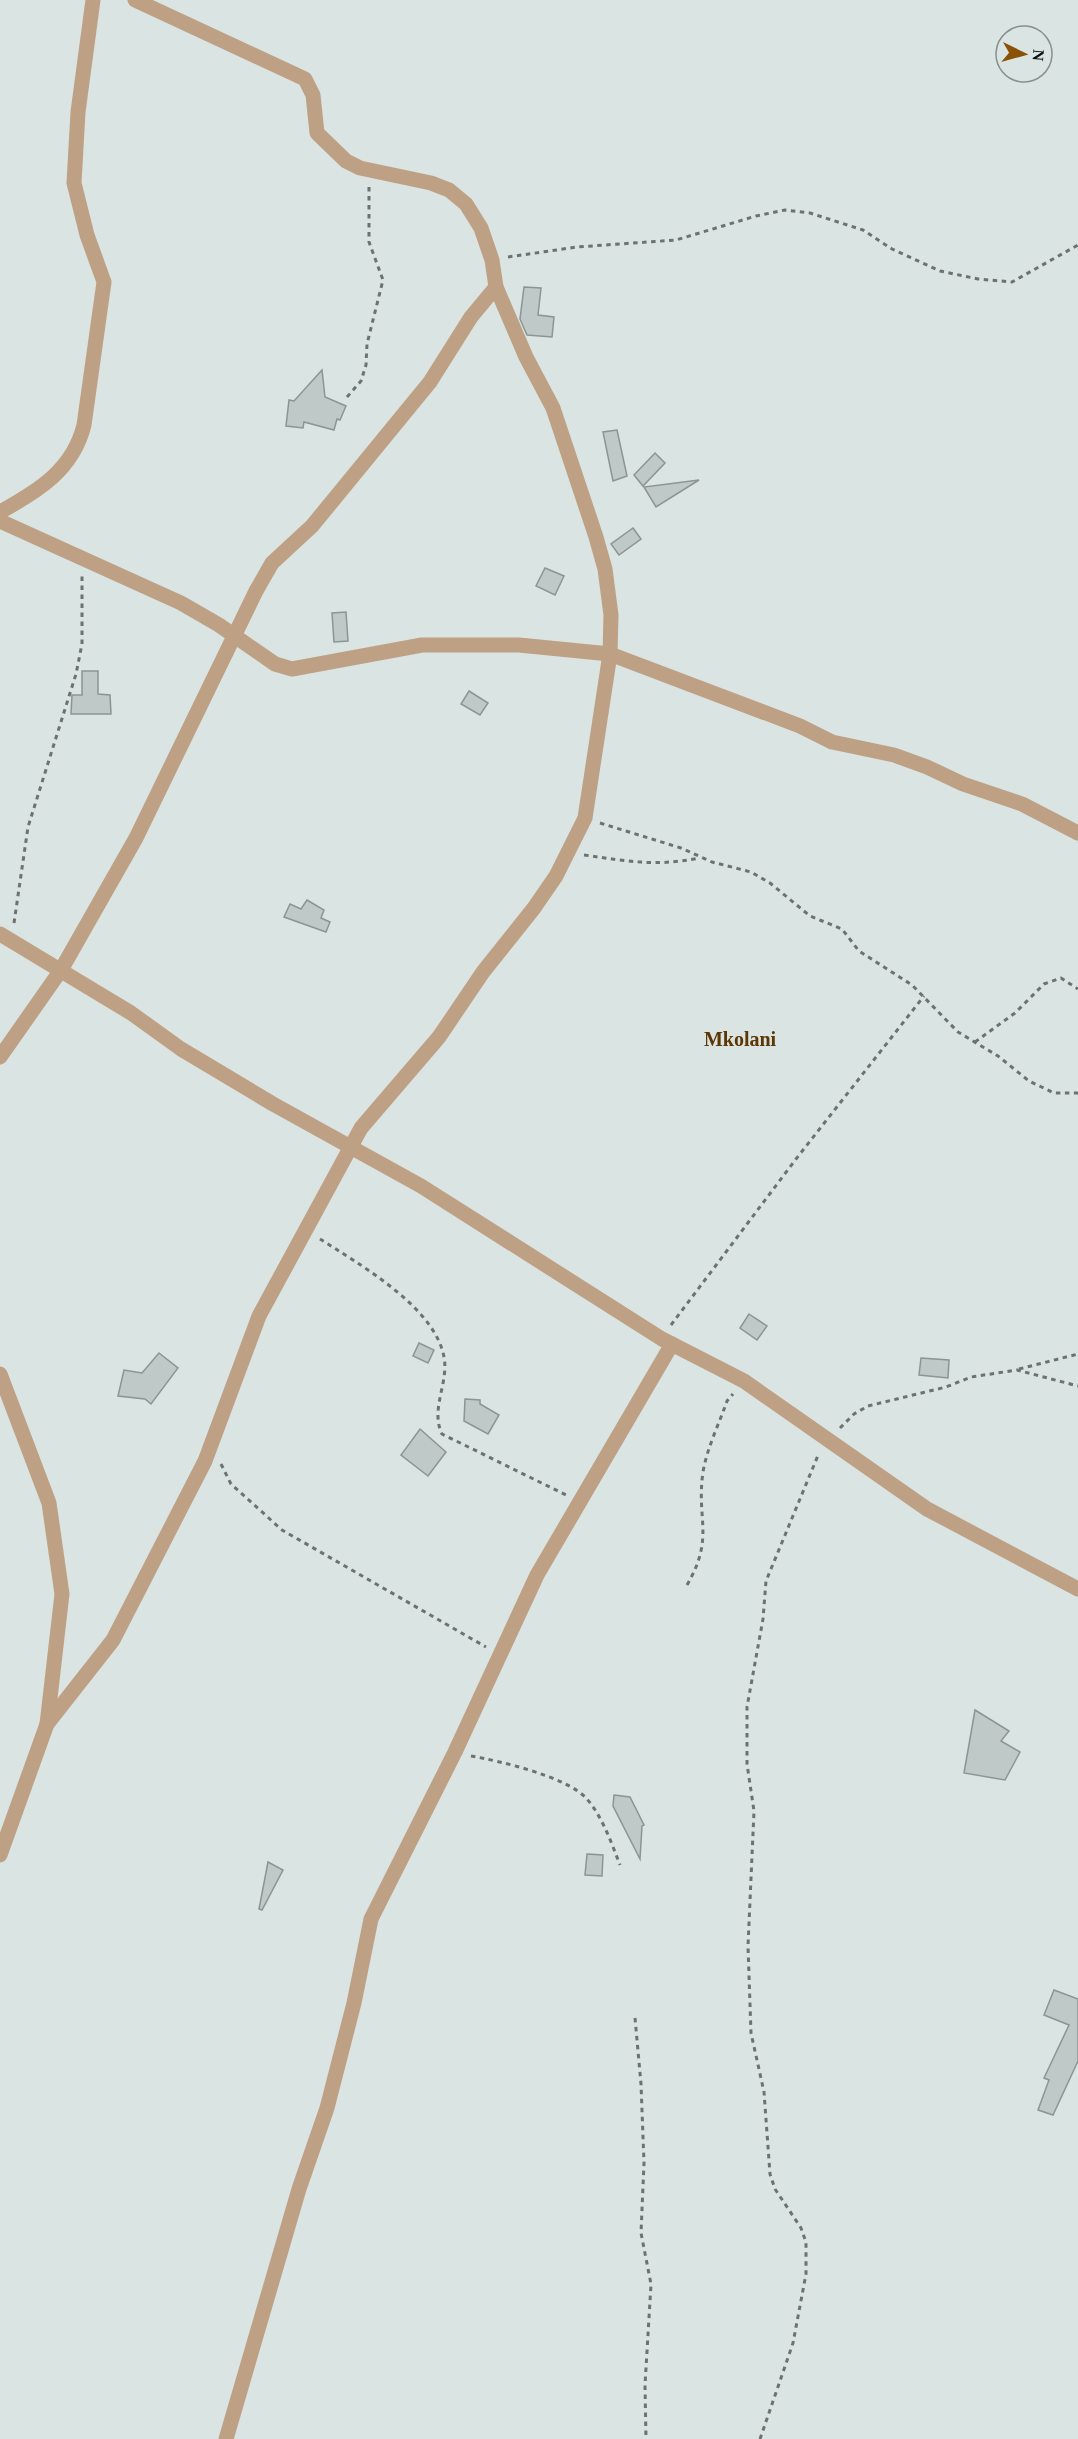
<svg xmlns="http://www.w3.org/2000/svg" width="1078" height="2439" font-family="Georgia,serif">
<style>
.building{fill:#bfc9c8;stroke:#8c9594;stroke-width:1.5}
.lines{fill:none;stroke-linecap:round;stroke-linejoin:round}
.path{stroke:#6c7272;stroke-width:3;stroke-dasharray:4.5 4.5;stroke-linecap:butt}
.street{stroke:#bea084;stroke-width:15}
.labels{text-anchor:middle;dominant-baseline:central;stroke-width:5;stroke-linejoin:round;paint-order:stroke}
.quarter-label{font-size:20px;font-weight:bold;fill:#5d3605;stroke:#dae4e3}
</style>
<rect width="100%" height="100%" fill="#dae4e3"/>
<g class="building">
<path d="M524,287L541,288L538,315L554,317L552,337L527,335L520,319Z"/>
<path d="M322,370L325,397L346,406L340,420L337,419L334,430L304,422L303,428L286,426L289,400L294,401Z"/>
<path d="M617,430L627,476L613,481L603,432Z"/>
<path d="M655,453L665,463L643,486L634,475Z"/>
<path d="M699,480L656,507L644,487Z"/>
<path d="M633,528L641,539L619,555L611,544Z"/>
<path d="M545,568L564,576L555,595L536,586Z"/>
<path d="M346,612L348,641L334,642L332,613Z"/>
<path d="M82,671H98V694L110,695L111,714H71L72,695H82Z"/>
<path d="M469,691L488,703L480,715L461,704Z"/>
<path d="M307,900L324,910L321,918L330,922L326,932L284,917L290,904L301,909Z"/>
<path d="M749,1314L767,1326L757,1340L740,1328Z"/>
<path d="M419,1343L434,1350L428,1363L413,1356Z"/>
<path d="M159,1353L178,1368L151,1404L145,1399L118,1396L124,1370L142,1373Z"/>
<path d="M921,1358L949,1360L948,1378L919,1375Z"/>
<path d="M465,1399L480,1400V1404L499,1415L488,1434L464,1421Z"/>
<path d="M420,1429L446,1452L428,1476L401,1455Z"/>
<path d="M975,1710L1009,1731L1001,1741L1020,1752L1005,1780L964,1773Z"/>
<path d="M614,1795L630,1797L644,1825L642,1826L640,1859L613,1806Z"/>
<path d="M587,1854L603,1855L602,1876L585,1875Z"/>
<path d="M268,1862L283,1870L262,1910L259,1909Z"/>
<path d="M1054,1990L1078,1999V2061L1053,2115L1038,2110L1049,2080L1044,2078L1069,2025L1044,2015Z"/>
</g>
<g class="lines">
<g class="path">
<path d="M508,257L577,247L676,240L756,216L785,210L810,213L863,230L892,249L940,271L978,279L1012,282L1078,245"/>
<path d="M347,397L361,381L366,365L367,344L383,280L369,242V187"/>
<path d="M600,823L681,848L712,862L751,872L770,883L810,916L842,929L859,951L912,985L958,1032L998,1056L1029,1081L1054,1093H1078"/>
<path d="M584,855C628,861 654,867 699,858"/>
<path d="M14,923L28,827L76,674L82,644V575"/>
<path d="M975,1042L1015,1013L1044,984L1061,978L1078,989"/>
<path d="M320,1239C359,1264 435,1307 444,1357C449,1383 430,1409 442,1434L566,1495"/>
<path d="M671,1325L796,1159L924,996"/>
<path d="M1019,1369L1078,1354"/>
<path d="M840,1428L854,1414L868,1406L946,1387L971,1377L1017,1370L1078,1386"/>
<path d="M221,1464L231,1484L282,1530L486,1647"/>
<path d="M687,1585C715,1537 696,1520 703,1472C707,1448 719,1424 727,1401L733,1394"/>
<path d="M471,1756C500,1761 568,1777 587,1799C603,1818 611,1842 620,1865"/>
<path d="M635,2018L641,2084L644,2163L641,2233L651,2284L645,2385L646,2439"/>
<path d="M760,2439L793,2343L806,2274V2242L801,2228L775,2189L770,2174L764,2092L751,2033L748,1946L754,1811L747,1764V1707L763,1619L766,1581L819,1453"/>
</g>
<g class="street">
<path d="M0,512C38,491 73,470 84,425L104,282L87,235L74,183L78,112L93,0"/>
<path d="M0,521L181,603L219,625L275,664L292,669L422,645H519L610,654L800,726L832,742L894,755L927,767L963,784L1022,804L1078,833"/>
<path d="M0,934L131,1013L181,1049L273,1104L421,1186L662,1339L744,1381L927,1509L1078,1589"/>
<path d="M0,1057L61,970L136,838L256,591L272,563L312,526L430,382L471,317L496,287"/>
<path d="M0,1374L49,1503L62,1594L47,1724L0,1855"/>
<path d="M47,1724L113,1640L205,1461L259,1316L361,1128L439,1037L483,972L534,908L556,876L585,818L610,654L611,615L605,569L596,537L553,408L526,357L496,287L492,260L481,228L466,204L449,190L431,183L360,168L346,161L317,133L313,95L305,79L135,0"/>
<path d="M226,2439L299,2189L327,2108L354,2003L371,1919L455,1752L537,1575L672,1344"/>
</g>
</g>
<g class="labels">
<g class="quarter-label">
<text x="740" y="1039">Mkolani</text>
</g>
</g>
<g transform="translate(1024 54) rotate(95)"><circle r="28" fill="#dae4e3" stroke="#88908f" stroke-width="1.5"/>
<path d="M0-4.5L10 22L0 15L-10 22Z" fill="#8a5207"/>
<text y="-9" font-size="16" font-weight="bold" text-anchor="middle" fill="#0e1111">N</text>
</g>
</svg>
